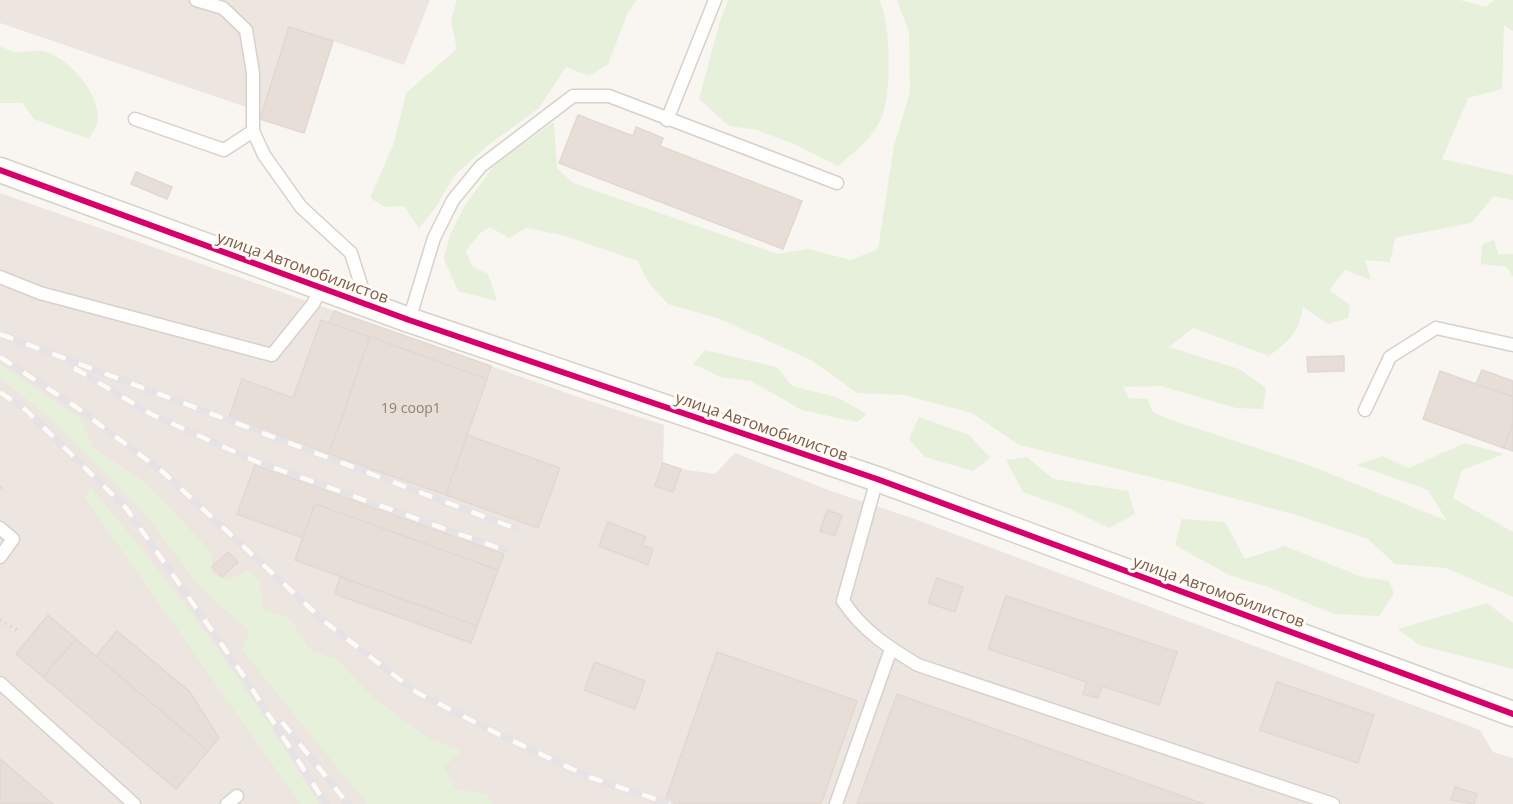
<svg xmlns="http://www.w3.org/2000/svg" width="1513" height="804" font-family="'Open Sans',sans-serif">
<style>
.industrial{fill:#ede5e0}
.green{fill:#e7f0db}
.building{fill:#e6ded7;stroke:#e2d8d2;stroke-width:1.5}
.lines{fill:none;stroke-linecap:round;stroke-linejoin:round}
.lane-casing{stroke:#d7d1cb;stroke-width:15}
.street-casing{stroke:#d7d1cb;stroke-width:27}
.path{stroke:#dcd5d0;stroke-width:4;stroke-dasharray:1.5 4.5;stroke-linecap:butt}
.lane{stroke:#fefefd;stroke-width:12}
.street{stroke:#fefefd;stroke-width:24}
.rail-casing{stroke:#e6e3e7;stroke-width:7}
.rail{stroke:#fffaf3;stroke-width:4.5;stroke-dasharray:14;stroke-linecap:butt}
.cycleway-casing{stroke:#fffaf3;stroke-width:10}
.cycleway{stroke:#d6006c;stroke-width:6}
.labels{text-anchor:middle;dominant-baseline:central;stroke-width:6;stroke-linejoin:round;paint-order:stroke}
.number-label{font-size:14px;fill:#977e72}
.street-label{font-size:16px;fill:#7a5c4d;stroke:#fffaf3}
</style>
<rect width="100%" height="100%" fill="#f9f5f0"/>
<g class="industrial">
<path d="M0,0H430L404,65L333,41L304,133L260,119L252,109L0,23Z"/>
<path d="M0,193L587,400L664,425L663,463L681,469L715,474L735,453L831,491L909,517L1480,730L1493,752L1513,758V804H0Z"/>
</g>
<g class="green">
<path d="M457,0H637L628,12L608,64L589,76L566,67L539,108L487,146L454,176L436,207L419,228L404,206L385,207L370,198L394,143L406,93L457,49L451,21Z"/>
<path d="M728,0H879C891,23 891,84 884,110C878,134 856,151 838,166L794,144L757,130L729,126L699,99L720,21Z"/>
<path d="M897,0H1460L1486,7L1494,0H1513V31L1504,25L1502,89L1468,98L1442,159L1513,175V200L1494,196L1471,223L1395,238L1390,262L1365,260L1371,280L1345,270L1329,290L1350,305L1348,318L1328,324L1303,307C1298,334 1290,340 1269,356L1193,328L1169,347L1239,369L1266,388L1263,409L1236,408L1161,386L1123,387L1129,398L1147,399L1153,412L1165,418L1306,464L1447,521L1428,490L1357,465L1382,456L1409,468L1465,443L1504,454L1462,470L1453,498L1513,532V597L1446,568L1395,564L1368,539L1296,515L1180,484L1019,445L972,413L904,395L857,393L811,360L720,319L668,304L648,282L638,261L562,235L526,228L509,238L490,227L480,233L466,251L472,266L488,274L497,301L458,291L444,259L450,235L465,205L496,163L554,122L557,168L573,183L778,254L808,249L851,260L878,249L894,146L910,92L909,32Z"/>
<path d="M0,46C22,59 34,46 49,53C72,63 98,92 98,118C98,125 92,133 89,139L34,119L22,103H0Z"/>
<path d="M1494,239L1498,254H1513V277L1507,267L1481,264L1482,245Z"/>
<path d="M705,350L777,367L792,386L836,397L867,414L857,422L802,410L751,381L721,377L693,364Z"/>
<path d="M0,364L81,419L93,448L147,484L213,554L211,573L227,580L248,570L260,582L263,609L290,618L309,649L336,659L374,698L428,738L462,751L444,767L456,789L486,794L493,804H367L242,650L250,631L201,589L144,513L48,416L0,378Z"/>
<path d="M919,417L969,435L990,458L973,471L925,457L909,439Z"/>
<path d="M1027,457L1053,479L1128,491L1135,514L1109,528L1070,509L1023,492L1006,460Z"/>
<path d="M90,487C155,562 214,640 268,722C286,749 301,777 319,804H300L85,498Z"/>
<path d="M1182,519L1225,522L1245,559L1285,546L1362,577L1389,581L1394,594L1379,616L1334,614L1268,587L1229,575L1175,545Z"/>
<path d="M1487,603L1513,623V669L1419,645L1398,629Z"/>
</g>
<g class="building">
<path d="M289,27L333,41L304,133L260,119Z"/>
<path d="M578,115L633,136L636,127L663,138L660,146L802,201L783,249L559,163Z"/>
<path d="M136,172L172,187L167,199L131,184Z"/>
<path d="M334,311L491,366L487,379L329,323Z"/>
<path d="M321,320L370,337L329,454L229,418L242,379L293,398Z"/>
<path d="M370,337L487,379L446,495L329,454Z"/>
<path d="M1344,356V371L1308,372L1307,357Z"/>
<path d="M1482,370L1513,381V397L1476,384Z"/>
<path d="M1440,371L1513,397V423L1504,448L1423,419Z"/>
<path d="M1513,423V451L1504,448Z"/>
<path d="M467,435L560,468L538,528L446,495Z"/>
<path d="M663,463L681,469L673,492L655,486Z"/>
<path d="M255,465L504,554L498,570L315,504L303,538L237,514Z"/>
<path d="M315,504L498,570L477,626L295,560Z"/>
<path d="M827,510L842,515L835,536L820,531Z"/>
<path d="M608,522L646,537L642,545L653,549L648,565L599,546Z"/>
<path d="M228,552L238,562L222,577L212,567Z"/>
<path d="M340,577L477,626L471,643L335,594Z"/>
<path d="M937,578L963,587L955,612L928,603Z"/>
<path d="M1006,596L1177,652L1159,705L1102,686L1098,698L1083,694L1087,682L988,649Z"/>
<path d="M48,615L76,639L43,677L16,654Z"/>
<path d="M117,631L190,692L219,738L208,751L96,656Z"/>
<path d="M76,639L208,751L176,789L43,677Z"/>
<path d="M717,652L857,701L821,804H664Z"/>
<path d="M595,662L645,681L635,709L584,690Z"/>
<path d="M1277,682L1374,715L1358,763L1260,730Z"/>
<path d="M897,694L1204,804H857Z"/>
<path d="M0,759L53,804H0Z"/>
<path d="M1455,787L1477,794L1474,804L1451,800Z"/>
</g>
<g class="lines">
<g class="lane-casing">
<g id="lane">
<path d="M196,0L223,8L246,30L253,73V131L264,155L301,207L351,253L367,304"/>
<path d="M135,119L224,150L253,131"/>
<path d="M667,120L715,0"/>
<path d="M0,277L40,293L272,355L313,304L321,288"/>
<path d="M409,320L434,238L453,200L481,166L573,96H609L837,183"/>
<path d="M1365,410L1390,357L1436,328L1513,345"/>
<path d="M877,479L843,601C863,631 888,647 918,665L1333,804"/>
<path d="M0,528L13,539L0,557"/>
<path d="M0,683L134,804"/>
<path d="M227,804L237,796"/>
<path d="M836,804L891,649"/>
</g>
</g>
<g class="street-casing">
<path id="street" d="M0,170L409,320L877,479L1513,714"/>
</g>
<g class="path">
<path d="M0,488L3,485"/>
<path d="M0,620L20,632"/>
</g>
<use href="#lane" class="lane"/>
<use href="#street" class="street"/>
<g class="rail-casing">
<g id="rail">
<path d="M0,334L517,529"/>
<path d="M0,357L76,407L163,472L325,622L416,692L498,734L589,777L670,804"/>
<path d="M74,368L151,414L255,461L504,550"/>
<path d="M0,392L27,411L126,508L241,672L326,804"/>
<path d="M282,722L348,804"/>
</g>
</g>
<use href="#rail" class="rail"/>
<g class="cycleway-casing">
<path id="cycleway" d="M0,170L409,320L877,479L1513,714"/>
</g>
<use href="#cycleway" class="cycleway"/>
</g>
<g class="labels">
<g class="number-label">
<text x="411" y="407">19 соор1</text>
</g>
<g class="street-label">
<text transform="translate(303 267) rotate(20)">улица Автомобилистов</text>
<text transform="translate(762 426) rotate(19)">улица Автомобилистов</text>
<text transform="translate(1219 591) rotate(20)">улица Автомобилистов</text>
</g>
</g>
</svg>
